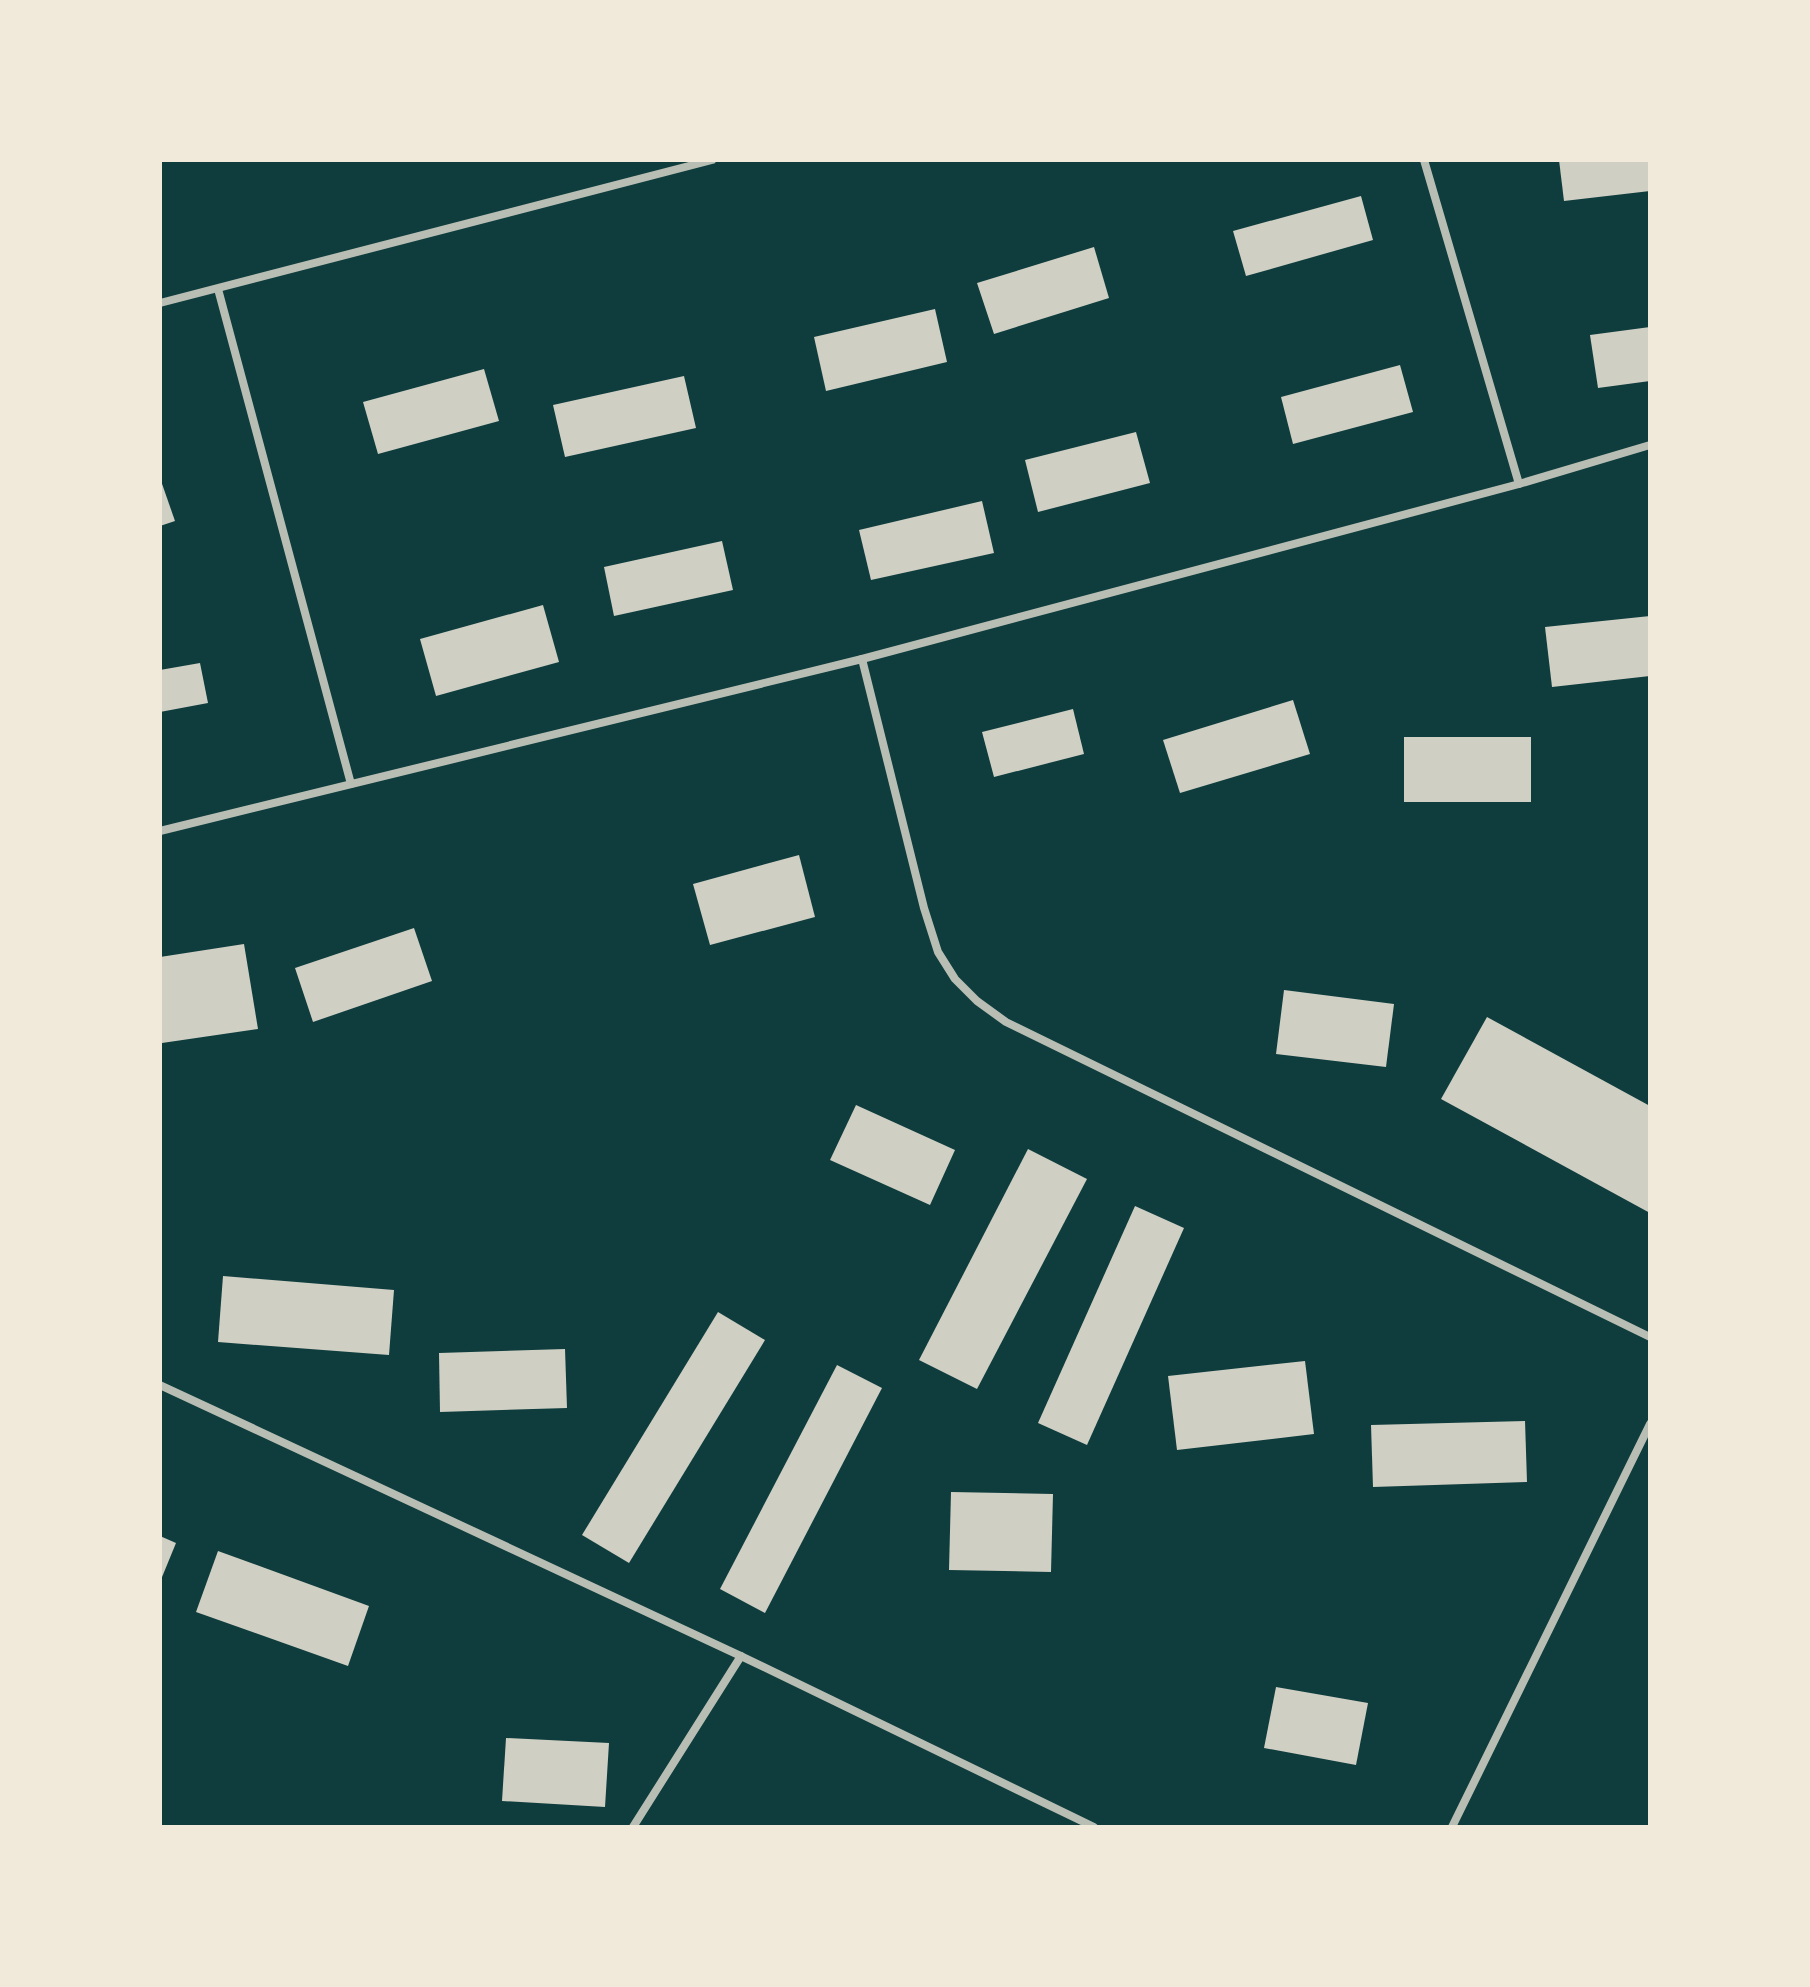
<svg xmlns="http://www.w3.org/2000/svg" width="1810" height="1987" font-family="Barlow,sans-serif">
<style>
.building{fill:#cfcfc3}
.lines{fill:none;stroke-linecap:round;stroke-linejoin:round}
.minor{stroke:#b8beb3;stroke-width:8}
</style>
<rect width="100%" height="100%" fill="#0f3d3e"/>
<g class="building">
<path d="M1559,160H1650V191L1564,201Z"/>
<path d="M1361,196L1373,240L1246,276L1233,231Z"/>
<path d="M1094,247L1109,298L994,334L977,283Z"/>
<path d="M935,309L947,362L826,391L814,337Z"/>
<path d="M1650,327V381L1598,388L1590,335Z"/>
<path d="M1400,365L1413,412L1293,444L1281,397Z"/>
<path d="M484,369L499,421L378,454L363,402Z"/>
<path d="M684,376L696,428L565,457L553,405Z"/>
<path d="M1136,432L1150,483L1038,512L1025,460Z"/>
<path d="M160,478L175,521L160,526Z"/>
<path d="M982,501L994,553L871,580L859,530Z"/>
<path d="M722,541L733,590L614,616L604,567Z"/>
<path d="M543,605L559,662L436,696L420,639Z"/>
<path d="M1650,616V676L1552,687L1545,627Z"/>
<path d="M200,663L208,703L160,712V670Z"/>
<path d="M1293,700L1310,754L1180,793L1163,740Z"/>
<path d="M1073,709L1084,754L994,777L982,732Z"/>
<rect x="1404" y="737" width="127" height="65"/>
<path d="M799,855L815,917L710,945L693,884Z"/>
<path d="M414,928L432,981L313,1022L295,968Z"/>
<path d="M244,944L258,1029L162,1043L160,957Z"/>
<path d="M1284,990L1394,1004L1386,1067L1276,1054Z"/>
<path d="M1487,1017L1650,1106V1213L1441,1099Z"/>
<path d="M856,1105L955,1150L930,1205L830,1160Z"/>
<path d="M1028,1149L1087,1179L977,1389L919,1360Z"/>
<path d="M1135,1206L1184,1228L1087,1445L1038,1423Z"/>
<path d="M223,1276L394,1290L389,1355L218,1342Z"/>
<path d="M718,1312L765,1340L629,1563L582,1535Z"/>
<path d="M565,1349L567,1408L440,1412L439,1353Z"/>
<path d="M1305,1361L1314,1434L1177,1450L1168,1376Z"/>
<path d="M837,1365L882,1388L765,1613L720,1589Z"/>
<path d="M1525,1421L1527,1482L1373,1487L1371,1425Z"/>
<path d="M951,1492L1053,1494L1051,1572L949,1570Z"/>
<path d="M160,1536L176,1543L160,1582Z"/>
<path d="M218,1551L369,1606L348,1666L196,1612Z"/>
<path d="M1276,1687L1368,1703L1356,1765L1264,1748Z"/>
<path d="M506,1738L609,1743L605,1807L502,1801Z"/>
</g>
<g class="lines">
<g class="minor">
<path d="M1424,160L1519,484"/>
<path d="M218,289L351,784"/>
<path d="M160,303L712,160"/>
<path d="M862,659L924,908L938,952L955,979L977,1001L1006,1022L1650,1337"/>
<path d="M160,831L862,659L1519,484L1650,445"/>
<path d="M160,1385L741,1656L1094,1827"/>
<path d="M633,1827L741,1656"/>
<path d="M1452,1827L1650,1424"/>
</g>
</g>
<rect width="1810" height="1987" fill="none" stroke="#f1e9da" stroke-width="324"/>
</svg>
